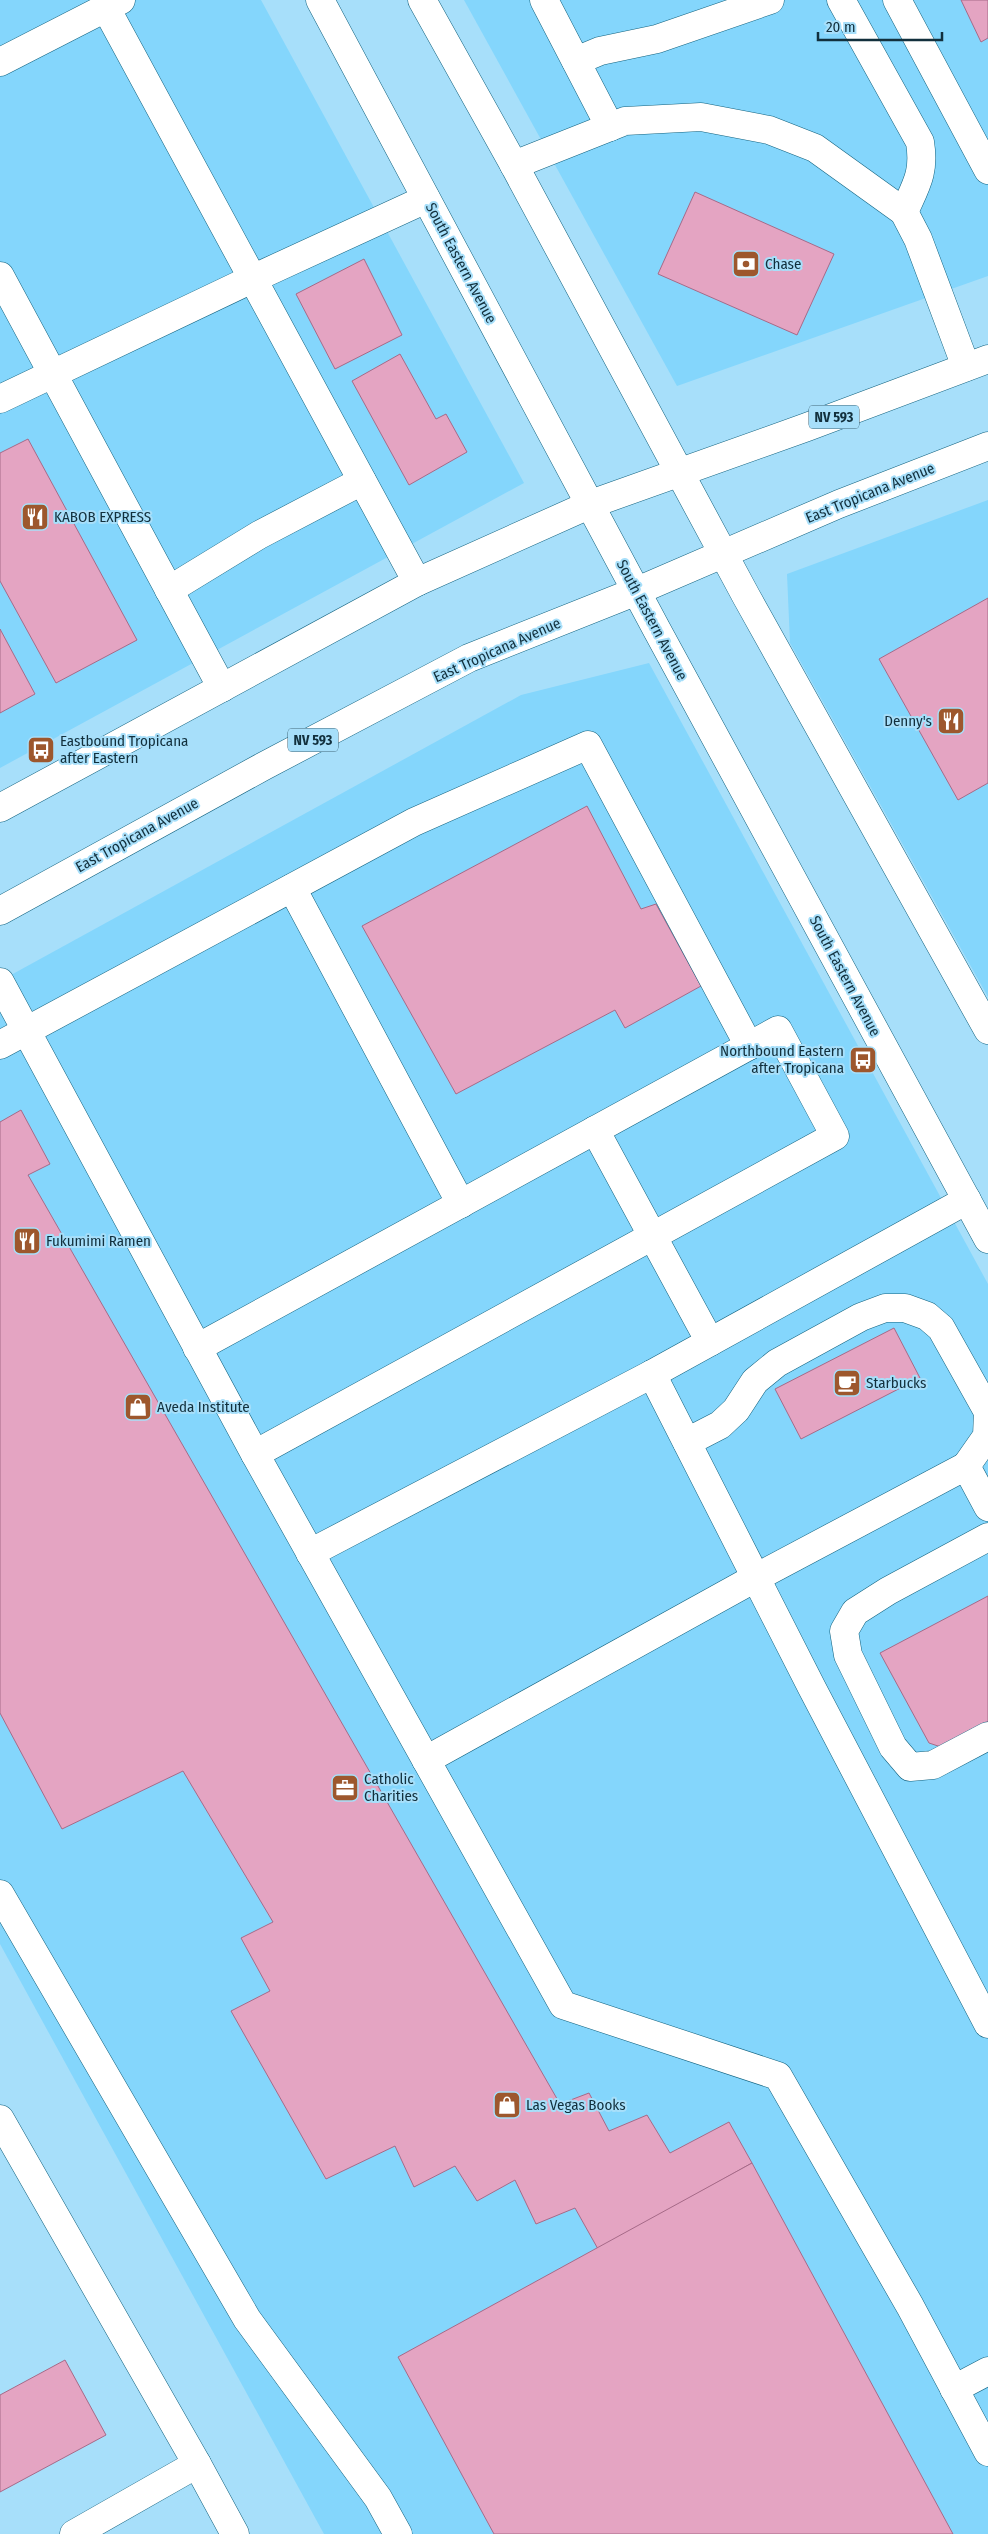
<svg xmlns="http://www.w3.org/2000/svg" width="988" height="2534" font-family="'Fira Sans Condensed',sans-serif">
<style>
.built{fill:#84d6fc}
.building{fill:#e4a4c2;stroke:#a66a88}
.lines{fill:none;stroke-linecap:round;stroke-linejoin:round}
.minor-casing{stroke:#12627f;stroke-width:29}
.major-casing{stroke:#12627f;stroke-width:29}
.minor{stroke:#fff;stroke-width:28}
.major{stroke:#fff;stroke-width:28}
.labels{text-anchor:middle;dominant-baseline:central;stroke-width:4;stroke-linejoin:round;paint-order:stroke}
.shield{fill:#a7dffa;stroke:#3f6476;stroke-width:1}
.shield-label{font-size:14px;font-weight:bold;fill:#12303d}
.street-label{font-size:15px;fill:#12303d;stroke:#a7dffa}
.poi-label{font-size:15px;fill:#12303d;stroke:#a7dffa;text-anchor:start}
</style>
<rect width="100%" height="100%" fill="#a7dffa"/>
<g class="built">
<path d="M0,0H261L524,483L0,768Z"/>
<path d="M464,0H988V276L677,386Z"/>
<path d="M988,500V997L790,643L787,574Z"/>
<path d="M649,663L988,1284V2534H324L0,1944V981L521,695Z"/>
</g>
<g class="building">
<path d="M961,0H988V38L981,42Z"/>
<path d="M695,192L834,254L797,335L658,274Z"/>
<path d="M364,259L402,335L335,369L296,294Z"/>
<path d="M400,354L436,419L446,414L467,452L409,485L352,381Z"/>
<path d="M28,439L137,640L56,683L0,581V453Z"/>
<path d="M988,598V783L958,800L879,659Z"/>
<path d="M0,629L35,694L0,713Z"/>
<path d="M587,806L641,909L656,904L701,986L625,1028L615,1010L456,1094L362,926Z"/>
<path d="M21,1110L50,1164L28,1175L560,2104L589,2093L609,2131L647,2115L670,2153L729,2122L752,2163L598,2249L575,2208L536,2224L515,2180L477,2201L455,2166L414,2187L395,2146L326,2179L231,2011L270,1991L241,1938L273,1922L183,1771L62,1829L0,1713V1122Z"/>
<path d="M894,1328L920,1378L801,1439L775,1389Z"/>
<path d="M988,1596V1727L947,1749L929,1743L880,1653Z"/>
<path d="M752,2163L953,2534H494L398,2357Z"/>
<path d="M65,2360L106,2435L0,2492V2395Z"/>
</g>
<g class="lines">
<g class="minor-casing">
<g id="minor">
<path d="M544,0L610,127"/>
<path d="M841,0L920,142C925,173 916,185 904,212"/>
<path d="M897,0L988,170"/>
<path d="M106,8L417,582"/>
<path d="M576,61L600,51L657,39L770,0"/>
<path d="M0,62L121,0"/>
<path d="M514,165L625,121L701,117L769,130L815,148L904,212L918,239L966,367"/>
<path d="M0,276L222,688"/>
<path d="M0,399L252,279L426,199"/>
<path d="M169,590L259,535L362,481"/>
<path d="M292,888L461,1204"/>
<path d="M0,982L255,1454L563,2005L778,2076L910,2306L988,2452"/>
<path d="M0,1045L414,822L588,745L749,1046"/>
<path d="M595,1130L710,1342"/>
<path d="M197,1348L778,1030L835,1136L255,1454"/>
<path d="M652,1374L812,1688L988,2024"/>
<path d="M687,1442L720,1425L736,1410L755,1381L777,1363L861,1317L885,1308H905L927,1316L941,1328L988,1412L987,1436L966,1466"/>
<path d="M988,1537L888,1591L855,1612L844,1631L848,1655L893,1747L910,1767L933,1765L988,1736"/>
<path d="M310,1553L652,1374L967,1200"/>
<path d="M426,1760L757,1577L966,1466L988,1507"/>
<path d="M0,1894L247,2319L378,2498L398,2534"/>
<path d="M0,2119L197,2464L74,2534"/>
<path d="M954,2389L988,2371"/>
<path d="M197,2464L235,2534"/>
</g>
</g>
<g class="major-casing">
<g id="major">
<path d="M320,0L657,630L988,1239"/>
<path d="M422,0L514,165L746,596L988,1030"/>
<path d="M0,808L417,582L591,504L807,427L988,359"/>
<path d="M0,911L264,766L469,658L637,591L839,504L988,446"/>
</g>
</g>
<use href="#minor" class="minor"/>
<use href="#major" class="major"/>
</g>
<defs>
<g id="bank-square" transform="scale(1.4375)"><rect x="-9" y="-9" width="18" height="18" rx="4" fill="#9d572d" stroke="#a7dffa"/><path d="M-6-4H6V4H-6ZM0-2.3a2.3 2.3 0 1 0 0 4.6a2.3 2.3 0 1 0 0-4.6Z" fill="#fff"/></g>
<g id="restaurant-square" transform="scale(1.4375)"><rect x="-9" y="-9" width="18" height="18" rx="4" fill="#9d572d" stroke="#a7dffa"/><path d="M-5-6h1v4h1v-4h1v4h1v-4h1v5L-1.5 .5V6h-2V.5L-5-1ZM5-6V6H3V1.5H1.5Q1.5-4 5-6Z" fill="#fff"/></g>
<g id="bus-square" transform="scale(1.4375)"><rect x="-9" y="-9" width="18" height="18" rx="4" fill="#9d572d" stroke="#a7dffa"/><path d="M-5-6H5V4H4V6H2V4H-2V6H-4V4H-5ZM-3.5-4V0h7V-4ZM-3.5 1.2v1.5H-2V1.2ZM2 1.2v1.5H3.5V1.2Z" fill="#fff"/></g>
<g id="cafe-square" transform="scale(1.4375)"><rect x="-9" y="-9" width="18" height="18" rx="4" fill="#9d572d" stroke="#a7dffa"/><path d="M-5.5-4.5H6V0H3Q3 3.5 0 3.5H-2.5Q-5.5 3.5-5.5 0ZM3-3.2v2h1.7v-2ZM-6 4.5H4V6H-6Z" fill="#fff"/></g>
<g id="shop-square" transform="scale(1.4375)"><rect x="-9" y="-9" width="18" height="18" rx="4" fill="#9d572d" stroke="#a7dffa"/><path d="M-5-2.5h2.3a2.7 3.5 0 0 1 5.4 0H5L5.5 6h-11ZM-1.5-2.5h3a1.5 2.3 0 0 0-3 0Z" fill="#fff"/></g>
<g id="office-square" transform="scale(1.4375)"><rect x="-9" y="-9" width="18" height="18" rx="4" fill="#9d572d" stroke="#a7dffa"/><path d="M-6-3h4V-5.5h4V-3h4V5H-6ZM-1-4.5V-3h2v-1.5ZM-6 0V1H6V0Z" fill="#fff"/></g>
</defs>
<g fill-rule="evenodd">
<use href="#bank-square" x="746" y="264"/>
<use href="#restaurant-square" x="35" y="517"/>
<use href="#restaurant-square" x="951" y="721"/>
<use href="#bus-square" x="41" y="750"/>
<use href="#bus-square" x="863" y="1060"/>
<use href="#restaurant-square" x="27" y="1241"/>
<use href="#cafe-square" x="847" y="1383"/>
<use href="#shop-square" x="138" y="1407"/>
<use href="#office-square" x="345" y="1788"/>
<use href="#shop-square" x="507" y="2105"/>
</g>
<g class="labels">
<g class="shield">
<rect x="809" y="405.5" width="50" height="23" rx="4"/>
<rect x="288" y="728.5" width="50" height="23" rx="4"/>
</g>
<g class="shield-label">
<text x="834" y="417">NV 593</text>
<text x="313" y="740">NV 593</text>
</g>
<g class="street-label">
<text transform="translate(461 263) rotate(62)">South Eastern Avenue</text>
<text transform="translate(870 493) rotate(-22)">East Tropicana Avenue</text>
<text transform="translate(652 620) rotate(62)">South Eastern Avenue</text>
<text transform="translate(497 650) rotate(-24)">East Tropicana Avenue</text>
<text transform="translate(137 835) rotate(-29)">East Tropicana Avenue</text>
<text transform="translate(845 976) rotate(62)">South Eastern Avenue</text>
</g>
<g class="poi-label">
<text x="765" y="264">Chase</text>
<text x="54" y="517">KABOB EXPRESS</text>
<text x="932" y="721" text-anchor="end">Denny's</text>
<text x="60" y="741">Eastbound Tropicana<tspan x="60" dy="17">after Eastern</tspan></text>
<text x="844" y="1051" text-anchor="end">Northbound Eastern<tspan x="844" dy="17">after Tropicana</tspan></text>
<text x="46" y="1241">Fukumimi Ramen</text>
<text x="866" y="1383">Starbucks</text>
<text x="157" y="1407">Aveda Institute</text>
<text x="364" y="1779">Catholic<tspan x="364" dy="17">Charities</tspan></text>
<text x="526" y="2105">Las Vegas Books</text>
</g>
</g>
<path d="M818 32v8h124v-8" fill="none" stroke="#12303d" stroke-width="2.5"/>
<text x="826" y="32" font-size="15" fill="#12303d" stroke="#a7dffa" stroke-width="4" paint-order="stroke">20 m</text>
</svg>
